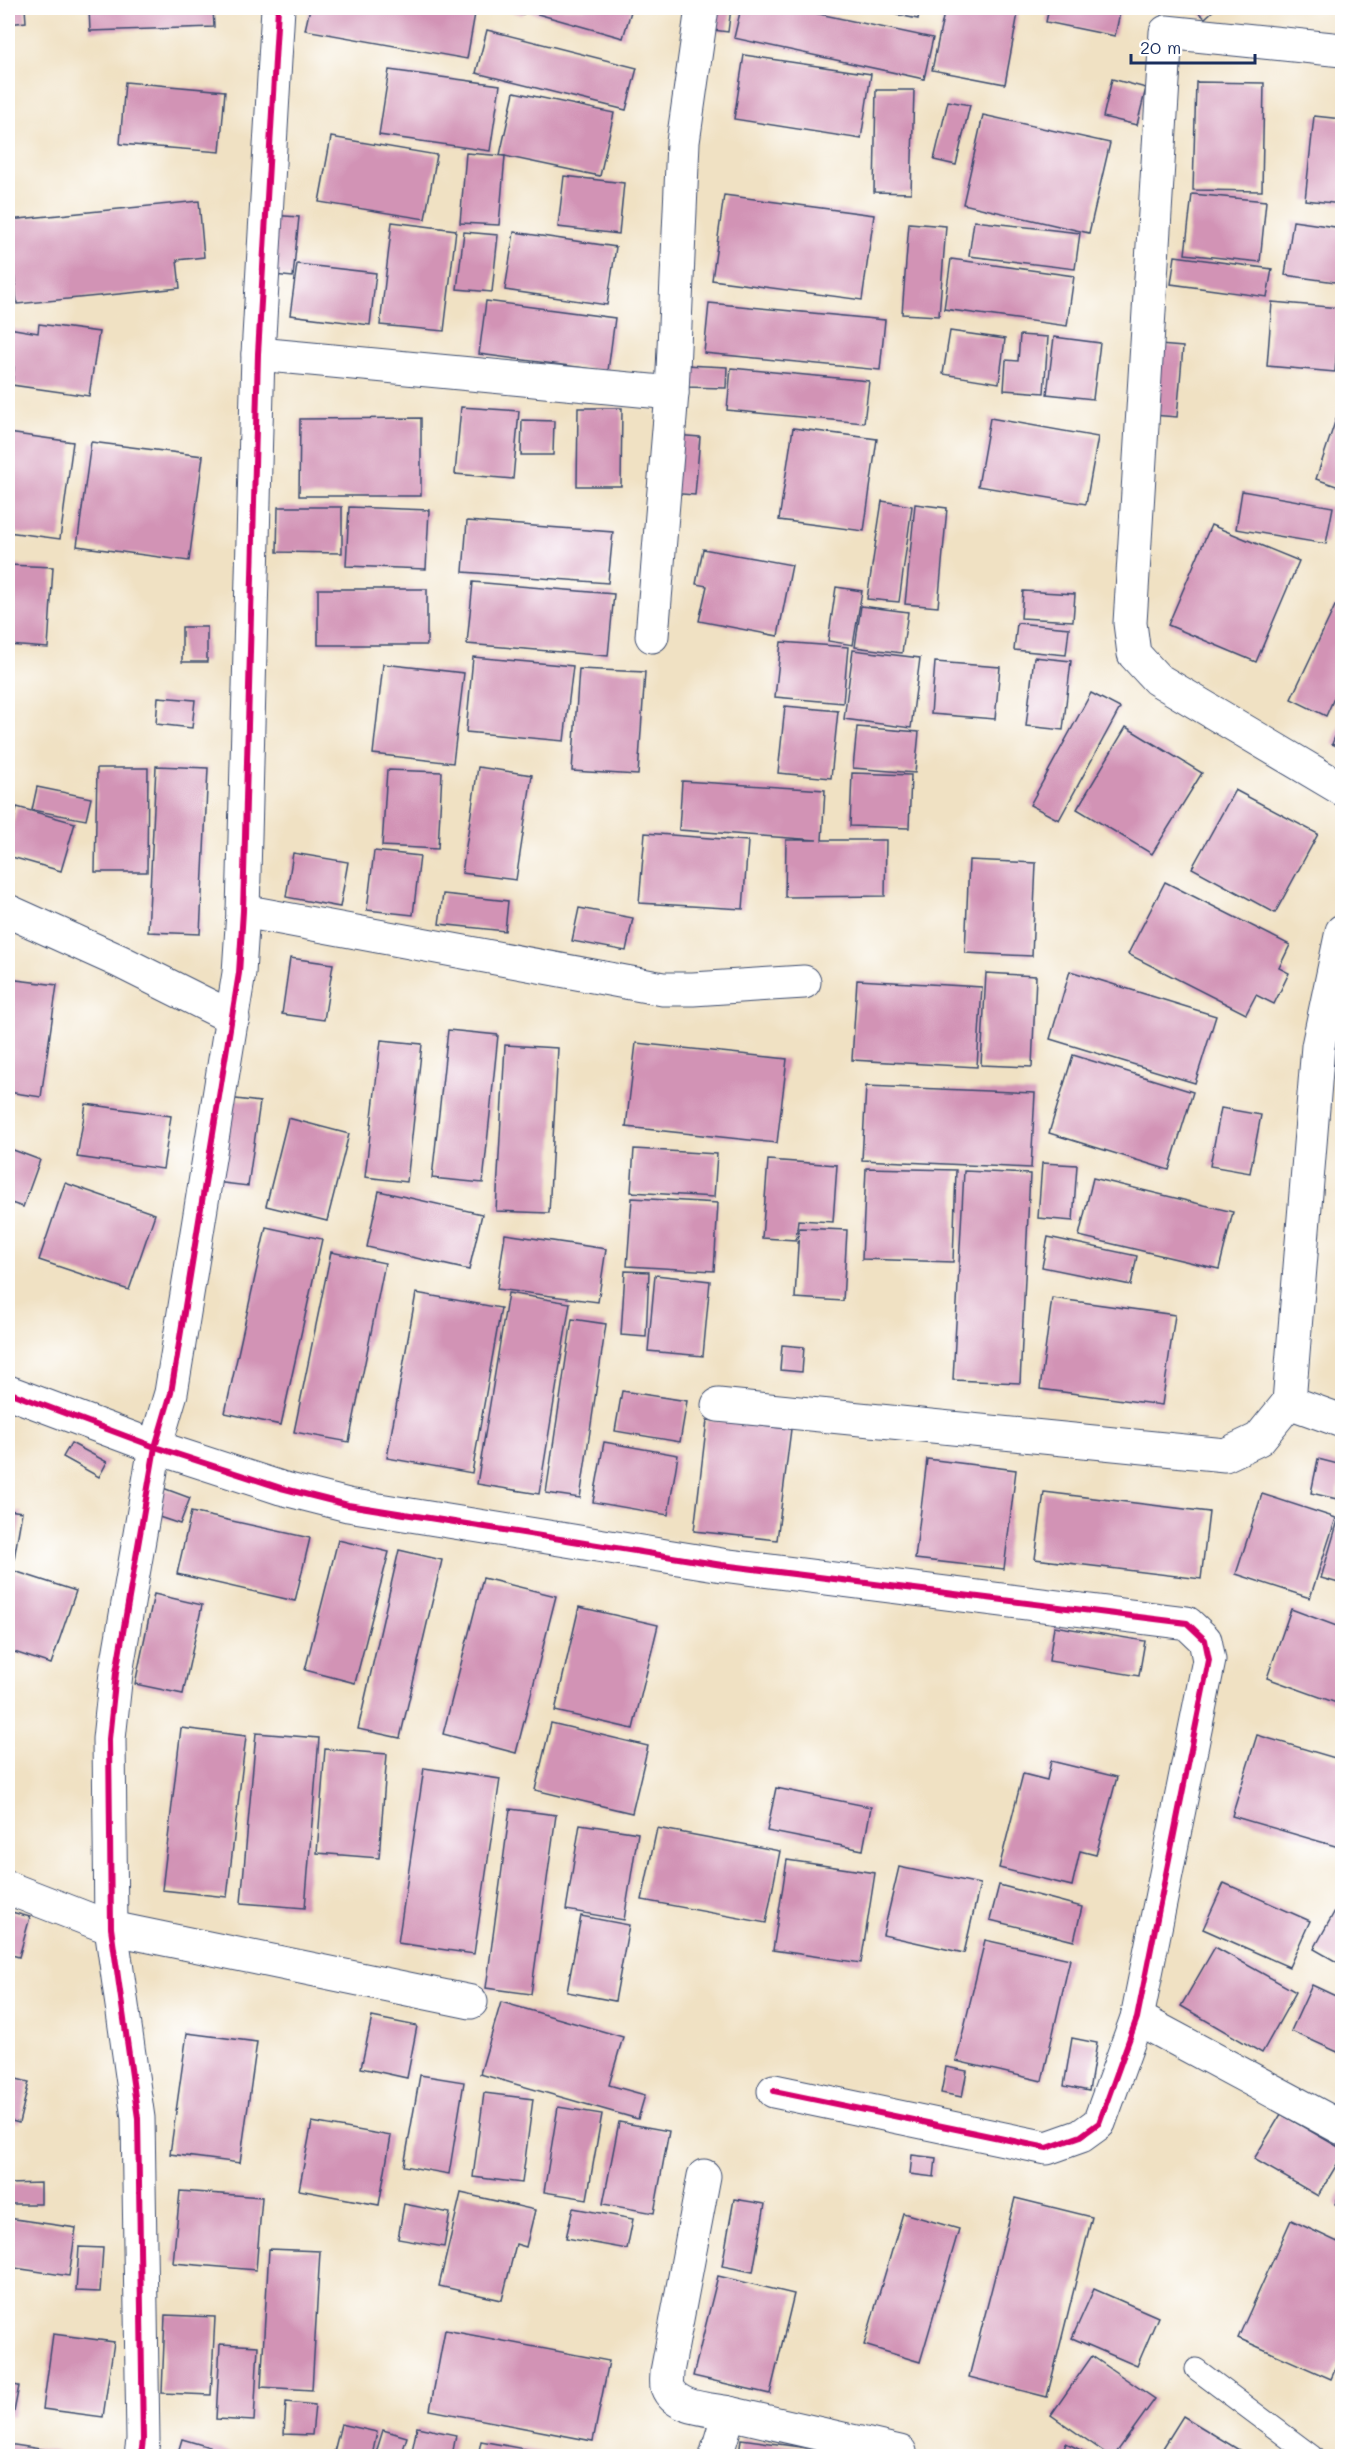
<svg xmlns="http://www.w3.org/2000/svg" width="1350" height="2464" font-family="Mali,sans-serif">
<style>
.building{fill:#d293b5}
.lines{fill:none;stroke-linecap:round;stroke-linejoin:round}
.service-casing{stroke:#3b4a6d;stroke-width:23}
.minor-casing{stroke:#3b4a6d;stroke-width:35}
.service{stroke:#fff;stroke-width:21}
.minor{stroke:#fff;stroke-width:33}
.cycleway-casing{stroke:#fff;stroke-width:10}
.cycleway{stroke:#d6006c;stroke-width:6}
</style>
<rect width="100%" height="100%" fill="#fff"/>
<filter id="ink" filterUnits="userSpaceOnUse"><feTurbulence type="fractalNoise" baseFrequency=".0167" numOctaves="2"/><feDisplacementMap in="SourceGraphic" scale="12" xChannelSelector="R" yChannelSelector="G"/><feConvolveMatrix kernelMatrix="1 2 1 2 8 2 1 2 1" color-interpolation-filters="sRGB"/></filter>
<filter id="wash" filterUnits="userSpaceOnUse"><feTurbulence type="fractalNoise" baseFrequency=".008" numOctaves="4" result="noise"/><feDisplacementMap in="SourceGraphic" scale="24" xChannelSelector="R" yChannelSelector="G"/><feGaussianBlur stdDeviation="1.35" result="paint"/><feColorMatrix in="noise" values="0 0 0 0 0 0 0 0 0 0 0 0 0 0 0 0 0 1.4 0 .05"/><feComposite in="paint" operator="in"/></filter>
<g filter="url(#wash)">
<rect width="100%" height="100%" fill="#f0e1c3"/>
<g id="blocks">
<g class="building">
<path d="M8,8H25L26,22L8,24Z"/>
<path d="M89,8H213L214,27L90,31Z"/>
<path d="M310,8H476L467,59L305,30Z"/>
<path d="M497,8H524L523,15Z"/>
<path d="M528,8H632L623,38L527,11Z"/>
<path d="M709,8H731L728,32L706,29Z"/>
<path d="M741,8H791L933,38L924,79L734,38Z"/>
<path d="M865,8H920L918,19Z"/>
<path d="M945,8H1019L1005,84L932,70Z"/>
<path d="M1049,8H1121L1115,36L1046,22Z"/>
<path d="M1193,8H1216L1205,18Z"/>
<path d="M487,30L637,68L626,110L476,73Z"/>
<path d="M744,55L871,74L861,139L734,119Z"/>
<path d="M389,70L500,85L490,151L379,135Z"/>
<path d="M1112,79L1146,88L1137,125L1103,117Z"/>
<path d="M125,82L225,91L220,152L120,144Z"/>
<path d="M1196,82L1264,83L1262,191L1193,190Z"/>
<path d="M876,90H914L911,193L874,192Z"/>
<path d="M514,92L614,113L600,176L500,155Z"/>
<path d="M948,101L970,105L956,165L934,160Z"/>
<path d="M983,115L1110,143L1089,233L963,204Z"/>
<path d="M1314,116L1342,119V204L1305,200Z"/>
<path d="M331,137L437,155L425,219L319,202Z"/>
<path d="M466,153L505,156L499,225L460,223Z"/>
<path d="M564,176L624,183L619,234L558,227Z"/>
<path d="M1192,194L1266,201L1260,262L1185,254Z"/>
<path d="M724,195L874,215L862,300L712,280Z"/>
<path d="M199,201L204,257L177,260L180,288L17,304L9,220Z"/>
<path d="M270,215L299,217L293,277L264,274Z"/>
<path d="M974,221L1080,233L1075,269L969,256Z"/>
<path d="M1293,221L1342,228V283L1285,275Z"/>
<path d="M392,222L456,230L444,331L380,325Z"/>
<path d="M909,223L946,226L939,316L902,314Z"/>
<path d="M464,232L498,235L492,292L457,289Z"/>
<path d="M514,232L616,247L607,305L505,290Z"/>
<path d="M1175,256L1272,269L1267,297L1171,284Z"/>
<path d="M951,259L1074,276L1067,326L944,309Z"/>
<path d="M297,264L376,273L370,325L290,315Z"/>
<path d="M486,301L615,318L608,371L479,354Z"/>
<path d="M1272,302L1340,308L1335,372L1267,366Z"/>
<path d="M709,303L885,320L880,370L704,353Z"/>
<path d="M39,324L99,332L89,396L12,385L14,367L8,366V328L38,333Z"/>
<path d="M950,331L1005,339L999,383L943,374Z"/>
<path d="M1020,335L1048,337L1044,393L1004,390L1006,360L1018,361Z"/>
<path d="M1054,337L1100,343L1093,399L1047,394Z"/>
<path d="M1159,345L1183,347L1177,417L1153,415Z"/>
<path d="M684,365L727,367L726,388L683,387Z"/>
<path d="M731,368L869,381L864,423L727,410Z"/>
<path d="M1342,401V488L1316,479Z"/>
<path d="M461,407L519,411L513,479L455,474Z"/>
<path d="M578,408H622L621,486H577Z"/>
<path d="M421,418V496H299L300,419Z"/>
<path d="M990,418L1098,437L1086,504L978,486Z"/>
<path d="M522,420L554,421L553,455H521Z"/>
<path d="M793,428L877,439L864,531L779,520Z"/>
<path d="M8,433L73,442L60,539L8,532Z"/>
<path d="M674,435L700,437L695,495L669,493Z"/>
<path d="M91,442L203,456L189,561L77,546Z"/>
<path d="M1242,491L1333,507L1326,544L1236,529Z"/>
<path d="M882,501L912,506L899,602L867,599Z"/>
<path d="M915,504L947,508L938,607L905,604Z"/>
<path d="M278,507H342V553L277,552Z"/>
<path d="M349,507L429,510L426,569L346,566Z"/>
<path d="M467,521L613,532L608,583L463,572Z"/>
<path d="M1211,525L1299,561L1256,662L1168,625Z"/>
<path d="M703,549L792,565L778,636L699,621L707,586L696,584Z"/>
<path d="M8,565L53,567L48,648L8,645Z"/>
<path d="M473,582L614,594L608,656L467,644Z"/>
<path d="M836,587L862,591L853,645L828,641Z"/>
<rect x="318" y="589" width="109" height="56"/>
<path d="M1023,591L1075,594L1073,621L1021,618Z"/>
<path d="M861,606L908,612L902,653L855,647Z"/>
<path d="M1335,606L1342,609V680L1326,716L1291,699Z"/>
<path d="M1017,623L1069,628L1066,655L1014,650Z"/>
<rect x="182" y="627" width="25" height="35"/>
<path d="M781,642L848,647L843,703L775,697Z"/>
<path d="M853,650L920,658L911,728L844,719Z"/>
<path d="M473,657L573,666L564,741L466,732Z"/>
<path d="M1034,657L1071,661L1063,730L1026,726Z"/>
<path d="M935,662L1000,667L995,719L931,714Z"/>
<path d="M383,664L464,673L453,763L373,754Z"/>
<path d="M579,669L645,672L638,775L572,771Z"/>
<path d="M1091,693L1120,708L1059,820L1030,805Z"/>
<path d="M158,697L195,700L192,728L156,724Z"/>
<path d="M785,706L838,711L831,778L778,773Z"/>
<path d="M1342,720V748L1332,744Z"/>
<path d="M857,727L919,732L915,773L853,768Z"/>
<path d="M1126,727L1202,773L1152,854L1077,809Z"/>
<path d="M156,766L208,768L200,934L148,932Z"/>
<path d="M478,767L532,775L516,880L462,873Z"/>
<path d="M97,768H148L147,872H95Z"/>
<path d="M387,770L442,772L438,849L382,846Z"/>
<path d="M852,773L911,775L909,828L850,826Z"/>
<path d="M682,781L825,790L822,840H886L885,896L785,897L786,840H817L679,830Z"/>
<path d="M37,787L91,798L86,820L32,810Z"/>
<path d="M1235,790L1318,834L1275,913L1192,868Z"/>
<path d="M17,807L75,823L61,871L8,856V842Z"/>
<path d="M645,833L748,841L743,909L639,903Z"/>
<path d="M374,851L420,856L413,915L367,910Z"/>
<path d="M293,853L348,862L340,907L286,897Z"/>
<path d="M969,860L1036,863L1032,956L965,953Z"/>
<path d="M1165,882L1290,945L1279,968L1289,973L1274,1004L1256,995L1246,1014L1128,954Z"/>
<path d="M443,894L508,901L505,931L439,924Z"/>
<path d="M579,908L633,918L626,951L572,941Z"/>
<path d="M290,958L333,964L324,1020L282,1014Z"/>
<path d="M1070,971L1216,1016L1195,1083L1050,1039Z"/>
<path d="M986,973L1036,976L1032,1067L981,1065Z"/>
<path d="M8,979L57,985L41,1097L8,1092Z"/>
<path d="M857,980L982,987L977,1067L852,1060Z"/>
<path d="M448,1030L498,1035L483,1183L432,1178Z"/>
<path d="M381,1040L422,1044L407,1182L365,1177Z"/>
<path d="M636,1043L787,1059L777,1143L626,1127Z"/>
<path d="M505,1045L558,1048L549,1213L496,1211Z"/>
<path d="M1073,1055L1193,1092L1169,1170L1049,1133Z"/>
<path d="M866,1086L1035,1093L1031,1168L862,1160Z"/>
<path d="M228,1098L260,1102L248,1186L215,1182Z"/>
<path d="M86,1104L171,1116L163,1169L77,1157Z"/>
<path d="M1221,1108L1261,1115L1250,1173L1210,1166Z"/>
<path d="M288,1118L349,1134L327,1221L266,1206Z"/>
<path d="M8,1148L40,1160L23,1207L8,1202Z"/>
<path d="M634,1149L717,1154L714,1197L631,1192Z"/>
<path d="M768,1160L837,1165L833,1222L798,1220L796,1240L762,1238Z"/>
<path d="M1042,1163L1077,1165L1073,1221L1038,1218Z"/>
<path d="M866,1168L956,1170L953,1262L862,1259Z"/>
<path d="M964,1171L1030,1174L1020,1383L953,1380Z"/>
<path d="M1093,1178L1233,1212L1219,1269L1079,1236Z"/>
<path d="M65,1183L155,1214L129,1290L39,1260Z"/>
<path d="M379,1191L482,1214L469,1270L367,1247Z"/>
<path d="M632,1198L718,1203L714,1271L627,1266Z"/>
<path d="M266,1227L322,1239L281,1425L225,1413Z"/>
<path d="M799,1228L847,1230L843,1301L795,1298Z"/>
<path d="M505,1234L606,1249L598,1302L497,1289Z"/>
<path d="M1048,1237L1137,1256L1131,1285L1042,1267Z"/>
<path d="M331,1252L385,1263L349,1442L294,1432Z"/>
<path d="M625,1271L649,1272L646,1337L621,1335Z"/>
<path d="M655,1275L710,1281L703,1356L648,1351Z"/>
<path d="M416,1293L501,1308L472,1473L387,1458Z"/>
<path d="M508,1293L570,1303L539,1494L477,1484Z"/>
<path d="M1052,1298L1175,1315L1162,1405L1040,1389Z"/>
<path d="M572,1319L606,1324L580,1498L546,1493Z"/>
<path d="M782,1345L804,1347L802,1372L780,1370Z"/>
<path d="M622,1391L687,1401L680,1442L615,1431Z"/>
<path d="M707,1420L791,1429L777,1540L694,1531Z"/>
<path d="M604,1442L678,1455L668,1515L593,1502Z"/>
<path d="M71,1443L107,1462L99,1477L63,1457Z"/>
<path d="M927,1459L1016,1470L1004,1569L915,1559Z"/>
<path d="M1318,1459L1342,1465L1337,1499L1311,1493Z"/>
<path d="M163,1488L190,1498L180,1524L153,1515Z"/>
<path d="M1044,1492L1209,1512L1201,1579L1035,1559Z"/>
<path d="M1262,1494L1336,1518L1310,1598L1236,1574Z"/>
<path d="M1342,1507V1584L1321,1578Z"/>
<path d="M8,1510L22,1512L14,1559L8,1558Z"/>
<path d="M191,1512L310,1538L295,1601L177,1574Z"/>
<path d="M338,1540L389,1552L355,1683L305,1670Z"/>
<path d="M399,1550L442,1560L400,1738L358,1729Z"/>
<path d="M8,1569L76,1591L51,1664L8,1650Z"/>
<path d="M483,1578L556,1596L516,1753L443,1734Z"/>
<path d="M154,1594L202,1605L183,1694L135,1684Z"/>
<path d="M579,1607L658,1625L633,1729L555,1711Z"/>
<path d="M1291,1609L1342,1628V1705L1267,1678Z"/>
<path d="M1054,1626L1145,1641L1139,1676L1049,1661Z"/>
<path d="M551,1723L648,1746L632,1813L535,1790Z"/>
<path d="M181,1728L246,1736L227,1897L162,1890Z"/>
<path d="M256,1733L319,1738L305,1908L241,1903Z"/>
<path d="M1257,1735L1342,1760V1848L1232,1816Z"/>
<path d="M325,1749L387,1754L379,1858L317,1853Z"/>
<path d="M1051,1761L1117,1777L1096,1855L1080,1851L1072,1886L999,1868L1023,1774L1047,1780Z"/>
<path d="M424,1768L500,1779L474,1954L398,1943Z"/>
<path d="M776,1788L871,1807L863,1850L767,1831Z"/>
<path d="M510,1809L556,1815L531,1994L486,1988Z"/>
<path d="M580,1824L638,1833L624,1920L566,1910Z"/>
<path d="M657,1828L780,1851L766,1923L642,1900Z"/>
<path d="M787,1860L875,1873L861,1963L773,1950Z"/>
<path d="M899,1867L980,1884L964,1953L883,1935Z"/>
<path d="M1224,1883L1310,1921L1289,1967L1203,1929Z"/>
<path d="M999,1885L1082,1907L1074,1941L990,1920Z"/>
<path d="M1342,1898V1965L1314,1949Z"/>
<path d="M8,1911L30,1917L19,1957L8,1954Z"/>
<path d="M581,1916L629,1925L615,2001L567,1992Z"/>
<path d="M985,1940L1070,1959L1042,2081L956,2061Z"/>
<path d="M1215,1947L1296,1992L1262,2053L1181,2006Z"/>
<path d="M1312,1985L1342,1999V2054L1291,2031Z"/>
<path d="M501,2002L623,2037L609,2085L645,2095L638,2119L480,2074Z"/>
<path d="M372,2017L417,2026L407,2078L361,2068Z"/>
<path d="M187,2033L257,2042L240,2163L170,2154Z"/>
<path d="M1072,2038L1097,2043L1089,2091L1064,2086Z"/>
<path d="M946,2067L967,2071L962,2097L941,2093Z"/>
<path d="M420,2075L464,2082L449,2174L404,2166Z"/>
<path d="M8,2077L29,2082L19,2123L8,2120Z"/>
<path d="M484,2093L533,2099L522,2183L473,2177Z"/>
<path d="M558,2107L602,2114L587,2199L544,2192Z"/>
<path d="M1281,2114L1342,2149V2156L1318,2196L1254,2159Z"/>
<path d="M312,2122L391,2136L379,2205L299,2190Z"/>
<path d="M619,2122L669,2131L654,2213L603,2204Z"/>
<path d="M912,2155L936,2158L934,2177L910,2174Z"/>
<path d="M41,2183V2204H8V2184Z"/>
<path d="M1342,2189V2208L1335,2204Z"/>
<path d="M180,2191L262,2197L256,2270L173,2263Z"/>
<path d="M461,2193L535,2210L526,2247L516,2244L502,2300L439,2286Z"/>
<path d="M1015,2198L1092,2217L1047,2397L969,2377Z"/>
<path d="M734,2199L765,2204L753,2272L722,2266Z"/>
<path d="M404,2204L450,2213L444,2247L398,2239Z"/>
<path d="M573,2208L633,2219L627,2249L566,2238Z"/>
<path d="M903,2213L959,2229L920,2362L864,2345Z"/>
<path d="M8,2218L76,2228L69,2276L8,2267Z"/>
<path d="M1291,2220L1342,2244V2354L1331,2379L1238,2338Z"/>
<path d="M79,2247L103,2248L100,2292L76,2291Z"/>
<path d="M269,2249L320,2251L312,2390L261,2387Z"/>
<path d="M718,2276L794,2294L770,2394L693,2376Z"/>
<path d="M1094,2289L1158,2317L1137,2366L1072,2338Z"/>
<path d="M165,2315L215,2317L211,2395L162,2393Z"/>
<path d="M445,2330L609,2361L593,2441L430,2410Z"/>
<path d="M53,2334L114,2342L103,2417L43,2409Z"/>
<path d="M220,2344L258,2346L254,2421L216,2419Z"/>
<path d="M1092,2356L1155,2399L1114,2456H1110L1051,2415Z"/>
<path d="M8,2384L19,2386L13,2417L8,2416Z"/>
<path d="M286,2402L315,2405L312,2435L284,2434Z"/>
<path d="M1183,2416L1249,2456H1158Z"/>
<path d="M341,2424L377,2432L372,2456H333Z"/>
<path d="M417,2427L456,2435L452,2456H411Z"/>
<path d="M383,2430L407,2437L401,2456H375Z"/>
<path d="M182,2439L240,2456H177Z"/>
<path d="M741,2439L815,2449L814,2456H739Z"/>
<path d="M481,2441L557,2455V2456H478Z"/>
<path d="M1066,2443L1093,2456H1060Z"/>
<path d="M8,2444L73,2454L72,2456H8Z"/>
</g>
</g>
</g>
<g filter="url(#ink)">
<use href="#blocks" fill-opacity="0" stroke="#3b4a6d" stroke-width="1.5"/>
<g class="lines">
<g class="service-casing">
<path id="service" d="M1196,2369L1312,2456"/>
</g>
<g class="minor-casing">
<g id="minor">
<path d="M1342,50L1166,32L1130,623L1134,654L1157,679L1342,789"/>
<path d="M258,354L672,393"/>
<path d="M652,636L672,393L683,142L702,8"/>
<path d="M8,911L119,961L233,1018"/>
<path d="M243,911L663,989H693L804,982"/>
<path d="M8,1392L155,1447L281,1488L348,1505L722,1565L1187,1623L1205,1640L1209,1660L1137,2018L1099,2123L1081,2136L1047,2148L774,2091"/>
<path d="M1289,1402L1342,1421"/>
<path d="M718,1405L1225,1455L1259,1439L1289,1402L1318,1046L1342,931"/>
<path d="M8,1888L111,1928L471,2002"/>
<path d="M1137,2018L1342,2128"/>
<path d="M704,2176L667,2372C667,2376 666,2383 667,2387C675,2409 710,2409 729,2413L716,2456"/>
<path d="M729,2413L900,2452"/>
<path d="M141,2456L143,2440L138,2118L111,1928L109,1739L116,1673L155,1447L171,1393L239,973L243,911L258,354L278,8"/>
</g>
</g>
<use href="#service" class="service"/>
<use href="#minor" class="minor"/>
<g class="cycleway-casing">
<g id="cycleway">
<path d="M8,1392L155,1447L281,1488L348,1505L722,1565L1187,1623L1205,1640L1209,1660L1137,2018L1099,2123L1081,2136L1047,2148L774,2091"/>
<path d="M141,2456L143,2440L138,2118L111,1928L109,1739L116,1673L155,1447L171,1393L239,973L243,911L258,354L278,8"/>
</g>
</g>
<use href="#cycleway" class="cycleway"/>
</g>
</g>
<rect width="1350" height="2464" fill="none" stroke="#fff" stroke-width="30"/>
<path d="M1131 54v9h124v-9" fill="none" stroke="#1b2f5e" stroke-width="3"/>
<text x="1140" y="54" font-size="18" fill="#1b2f5e" stroke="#ffffff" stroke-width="4.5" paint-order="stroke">20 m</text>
</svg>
